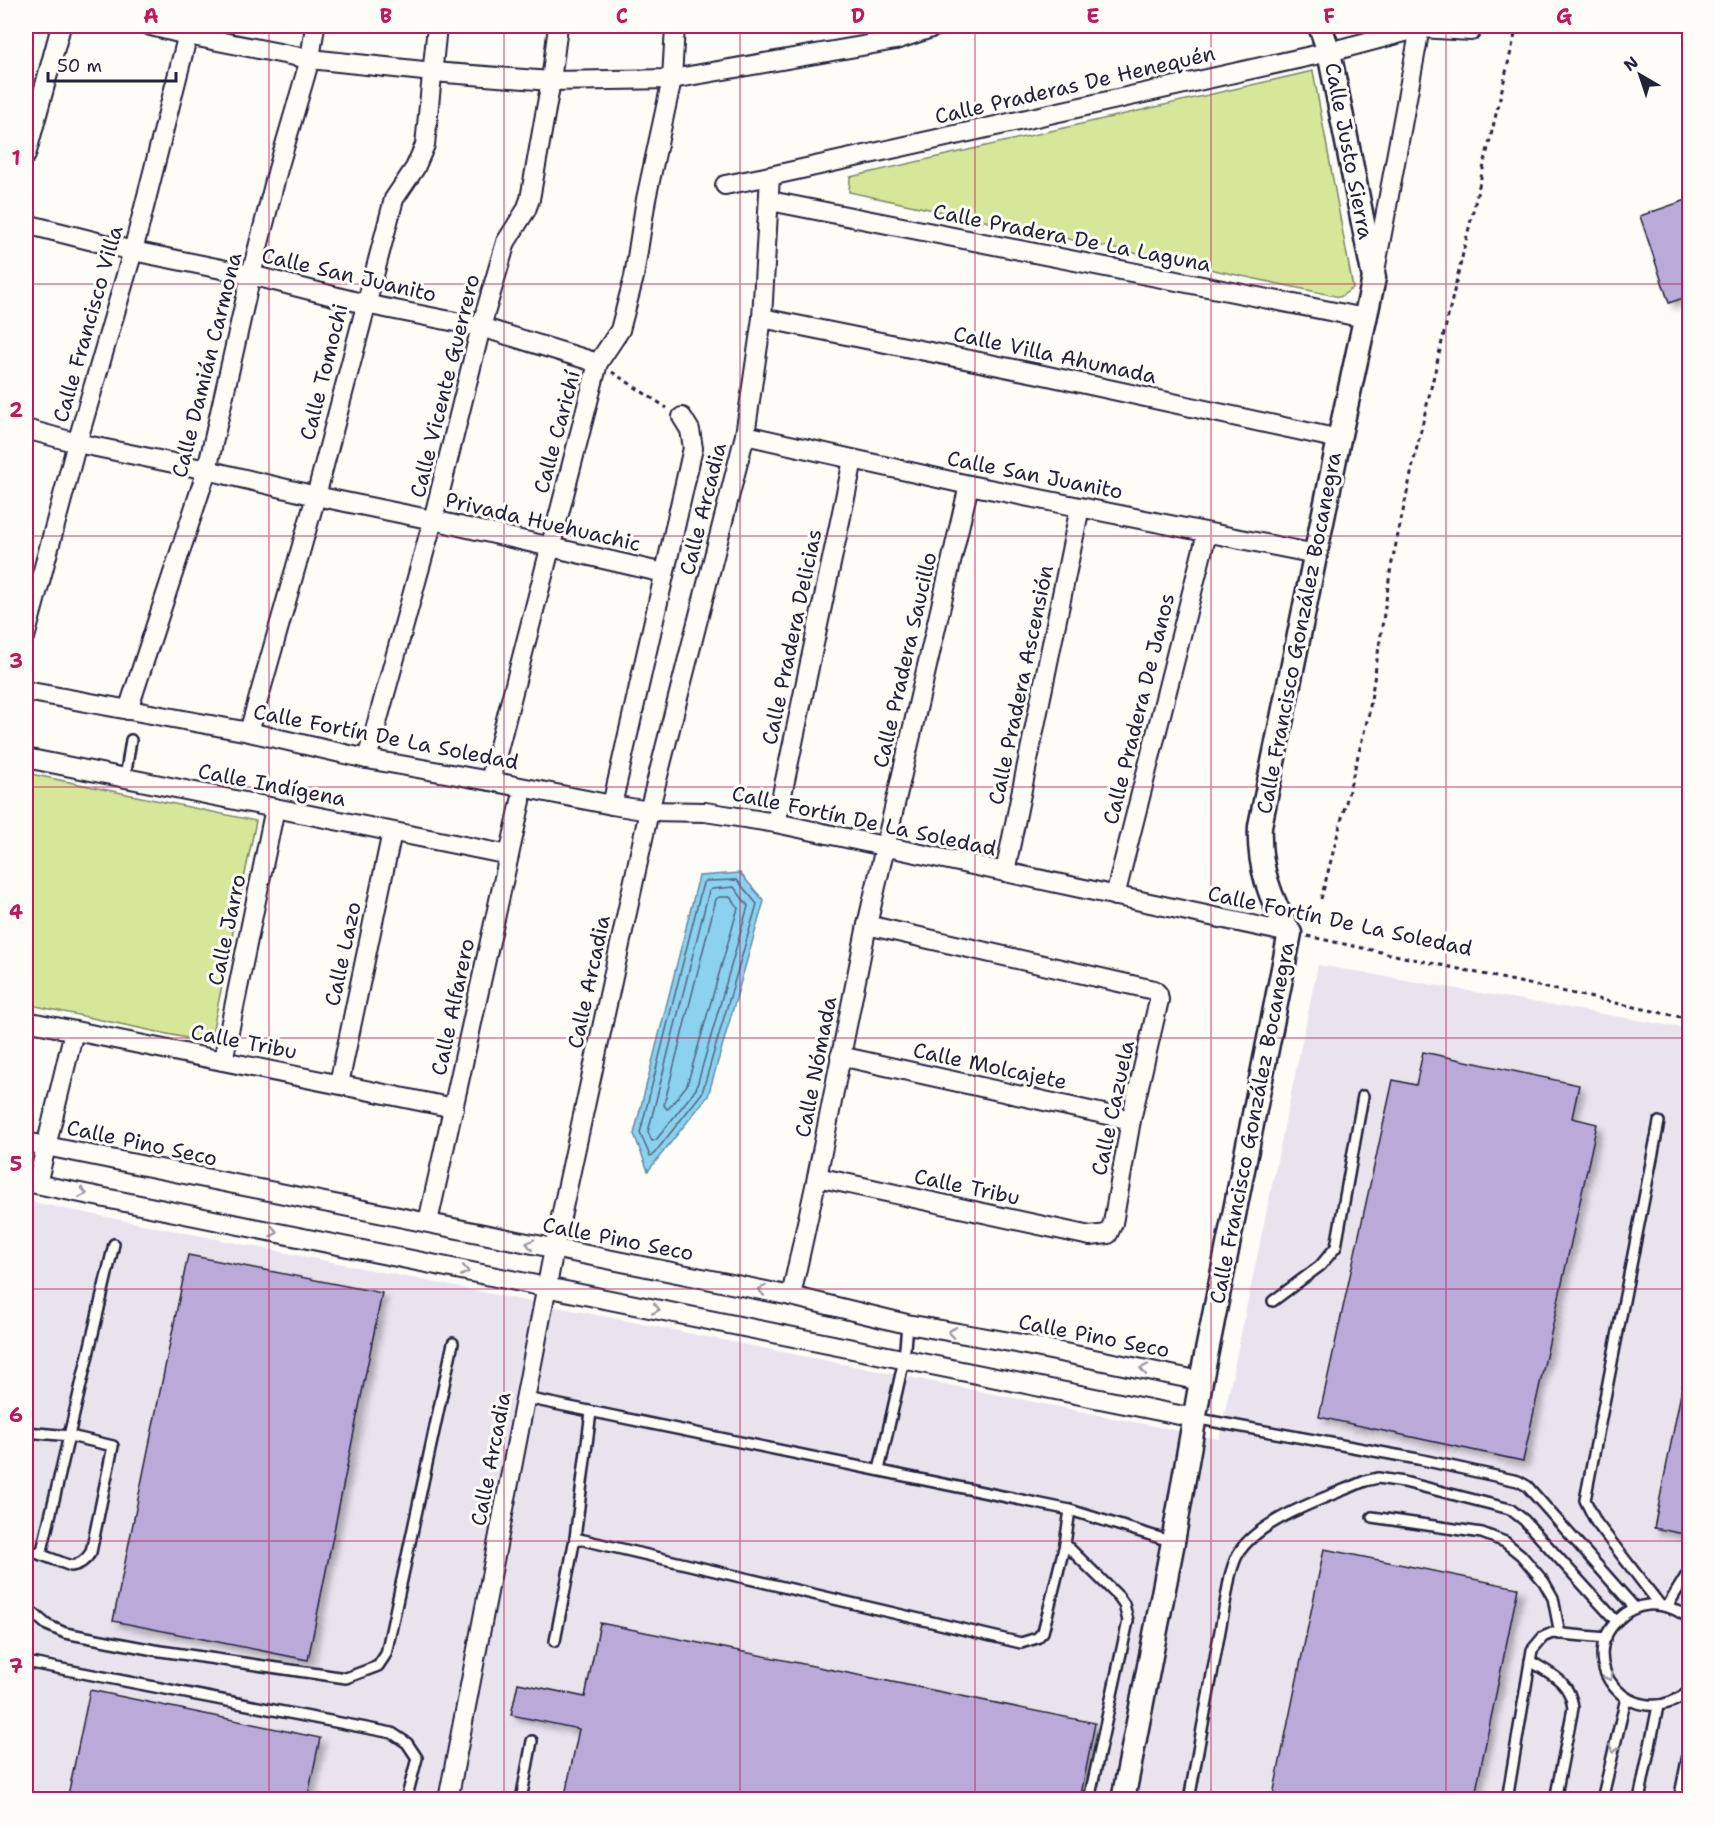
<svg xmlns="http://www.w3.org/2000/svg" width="1715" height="1825" font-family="'Shantell Sans',sans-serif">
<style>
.built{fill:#e9e3ee}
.green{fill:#d6e79a;stroke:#7c846a;stroke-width:1.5}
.water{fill:#8cd1ee;stroke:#628ba6;stroke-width:1.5}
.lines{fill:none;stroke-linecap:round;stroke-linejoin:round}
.shore{stroke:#4c6883;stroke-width:1.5}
.building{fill:#baaada;stroke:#22223b;stroke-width:1.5;filter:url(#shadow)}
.service-casing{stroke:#22223b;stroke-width:14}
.minor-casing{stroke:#22223b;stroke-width:22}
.tertiary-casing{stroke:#22223b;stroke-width:27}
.path{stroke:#22223b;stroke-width:3;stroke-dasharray:4.5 4.5;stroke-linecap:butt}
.service{stroke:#fdfcf7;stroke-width:9}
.minor{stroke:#fdfcf7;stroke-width:18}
.tertiary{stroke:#fdfcf7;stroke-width:22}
.oneway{stroke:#9a9aa2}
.grid{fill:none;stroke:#c2185b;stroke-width:1.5;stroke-opacity:0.55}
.labels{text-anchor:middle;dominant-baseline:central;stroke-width:6;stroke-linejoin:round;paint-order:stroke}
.street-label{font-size:21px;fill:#22223b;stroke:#fdfcf7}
.neatline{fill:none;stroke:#c2185b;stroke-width:2}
.grid-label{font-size:20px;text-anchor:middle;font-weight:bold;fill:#c2185b}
</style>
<defs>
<filter id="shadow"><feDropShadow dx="5.5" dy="5.5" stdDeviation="3" flood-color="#0004"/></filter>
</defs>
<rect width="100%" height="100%" fill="#fdfcf7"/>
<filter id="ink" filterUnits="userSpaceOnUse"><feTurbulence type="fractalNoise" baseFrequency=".0167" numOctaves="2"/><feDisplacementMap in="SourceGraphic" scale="12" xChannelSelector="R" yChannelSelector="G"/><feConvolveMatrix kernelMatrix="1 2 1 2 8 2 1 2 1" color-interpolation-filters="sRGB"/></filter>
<g filter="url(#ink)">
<path class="built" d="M1318,965L1689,1029V1799H26V1201L1219,1439Z"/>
<g class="green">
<path d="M1313,71L1353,288L1340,297L849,192L850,177Z"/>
<path d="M26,773L256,821L210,1043L26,1004Z"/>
</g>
<path class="water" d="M740,873L764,901L708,1096L648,1171L634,1134L699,876Z"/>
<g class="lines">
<g class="shore">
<path d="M737,880L757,904L702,1093L653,1155L650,1156L640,1133L703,883L706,881Z"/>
<path d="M734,887L748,906L696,1089L656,1140L652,1141L648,1132L709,891L712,889Z"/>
<path d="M719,897H730L738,908L687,1085L669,1108L667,1109L664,1105L716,899Z"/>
</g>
</g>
<g class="building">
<path d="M1689,199V296L1669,303L1640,216Z"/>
<path d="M1423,1052L1579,1085L1572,1118L1597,1124L1523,1461L1319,1417L1393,1080L1416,1085Z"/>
<path d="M188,1255L382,1293L308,1660L113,1621Z"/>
<path d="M1683,1383L1689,1384V1535L1654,1528Z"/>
<path d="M1324,1549L1518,1588L1474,1800H1272Z"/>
<path d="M600,1623L1095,1723L1080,1800H564L579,1729L511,1715L518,1683L585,1697Z"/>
<path d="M90,1690L320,1738L307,1800H67Z"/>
</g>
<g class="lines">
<g class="service-casing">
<g id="service">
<path d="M125,778L131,740"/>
<path d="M1659,1122L1585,1500L1596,1522L1660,1605"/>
<path d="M1273,1301L1320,1266L1336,1247L1363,1096"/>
<path d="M526,1398L1070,1510L1173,1542"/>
<path d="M591,1412L575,1538L1021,1643L1037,1638L1043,1632L1065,1544L1070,1510"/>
<path d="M1194,1418L1418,1459L1518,1481L1527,1486L1635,1608"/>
<path d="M26,1432L70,1436L113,1446L91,1552C86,1560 80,1565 71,1566L26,1549"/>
<path d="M879,1470L904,1360L907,1324"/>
<path d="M1372,1517L1482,1533L1505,1542L1521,1555L1544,1582L1553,1598L1560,1634"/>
<path d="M1065,1544L1119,1597L1124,1604L1128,1621L1089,1800"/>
<path d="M41,1555L114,1244"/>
<path d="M26,1607L47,1625L65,1633L154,1650L346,1678L378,1666L386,1654L453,1343"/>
<path d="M1667,1607L1690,1569"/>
<path d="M1690,1620C1679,1609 1663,1604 1648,1605C1637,1606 1627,1611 1619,1619C1572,1661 1632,1737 1690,1691"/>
<path d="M555,1641L575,1538"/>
<path d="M1530,1661C1551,1674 1570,1681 1573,1708L1555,1800"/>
<path d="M26,1662L392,1733L407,1743L417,1758L406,1800"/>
<path d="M521,1800L532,1741"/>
<path d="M1189,1800L1230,1576C1232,1569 1234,1561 1238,1554C1258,1519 1329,1497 1365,1481L1378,1478L1404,1482L1510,1509L1524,1520L1616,1621"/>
<path d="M1507,1800L1532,1650L1543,1637L1552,1633L1606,1638"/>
<path d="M1602,1800L1626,1698"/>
<path d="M1639,1800L1658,1706"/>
<path d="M1679,1800L1690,1745"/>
</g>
</g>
<g class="minor-casing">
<g id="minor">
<path d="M151,26L187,35L310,59L433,72L551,81L672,79L896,40L937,26"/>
<path d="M26,155L61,26"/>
<path d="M725,185L770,176L1329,52L1420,28L1471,31"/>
<path d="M770,201L1365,318"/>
<path d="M26,224L133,251L251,275L365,304L481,327L598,363"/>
<path d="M1375,271L1420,28"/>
<path d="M762,318L1039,374L1339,439"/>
<path d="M26,429L77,443L207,470L316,496L433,520L664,573"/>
<path d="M745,435L969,485L1316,554"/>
<path d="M26,634L77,443L133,251L190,26"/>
<path d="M26,691L249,732L367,759L490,781L612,805L649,811L705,812L776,823L1290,933"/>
<path d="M128,710L207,470L251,275L278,169L310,59L315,26"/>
<path d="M249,732L316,496L394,199L415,168L425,145L437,26"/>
<path d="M26,758L509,855"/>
<path d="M367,759L433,520L481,327L506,242L526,210L530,199L551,81L558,26"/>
<path d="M490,781L598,363L620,330L634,277L646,199L672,79L675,26"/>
<path d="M612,805L693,448L690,430L682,417"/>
<path d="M776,823L853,460"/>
<path d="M1005,872L1080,507"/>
<path d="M1115,896L1207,533"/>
<path d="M26,1021L454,1108"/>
<path d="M840,1056L1131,1120"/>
<path d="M223,1061L275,808"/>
<path d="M339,1084L392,832"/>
<path d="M26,1142L791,1296L907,1324L1016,1343L1201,1381"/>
<path d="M817,1177L1090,1236L1108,1234L1113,1223L1131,1120L1159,1000L1158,994L1154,990L867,925"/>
<path d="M26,1182L1194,1418"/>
<path d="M37,1184L74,1031"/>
<path d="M428,1222L521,801"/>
<path d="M791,1296L817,1177L867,925L969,485"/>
<path d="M448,1800L554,1249L649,811L745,435L762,318L770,176"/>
</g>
</g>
<g class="tertiary-casing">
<path id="tertiary" d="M1123,1800L1173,1542L1201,1381L1290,933C1270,899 1258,866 1260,826L1339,439L1374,278L1329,52L1320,26"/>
</g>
<g class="path">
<path d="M612,372L667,408"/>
<path d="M1321,899L1369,713L1391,567L1416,451L1517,26"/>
<path d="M1307,936L1690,1019"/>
</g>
<use href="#service" class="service"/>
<use href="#minor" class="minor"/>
<use href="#tertiary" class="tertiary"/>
</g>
<defs><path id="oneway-chevron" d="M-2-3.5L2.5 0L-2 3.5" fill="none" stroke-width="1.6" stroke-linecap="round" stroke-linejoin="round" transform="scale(1.5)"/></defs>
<g class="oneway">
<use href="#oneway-chevron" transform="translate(83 1193) rotate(11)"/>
<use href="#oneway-chevron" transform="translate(274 1232) rotate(11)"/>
<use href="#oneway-chevron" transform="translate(530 1244) rotate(-168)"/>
<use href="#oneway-chevron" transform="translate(465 1271) rotate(11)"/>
<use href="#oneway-chevron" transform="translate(762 1290) rotate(-169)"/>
<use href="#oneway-chevron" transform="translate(656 1309) rotate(11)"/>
<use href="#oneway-chevron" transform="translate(952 1332) rotate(-170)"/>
<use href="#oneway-chevron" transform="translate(1144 1369) rotate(-168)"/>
<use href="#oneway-chevron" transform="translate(1609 1677) rotate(64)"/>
<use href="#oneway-chevron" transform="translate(1614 1749) rotate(103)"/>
</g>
</g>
<path class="grid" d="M269,26V1800M504,26V1800M740,26V1800M975,26V1800M1211,26V1800M1446,26V1800M26,284H1690M26,536H1690M26,787H1690M26,1038H1690M26,1289H1690M26,1541H1690"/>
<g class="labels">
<g class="street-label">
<text transform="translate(1075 85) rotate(-13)">Calle Praderas De Henequén</text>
<text transform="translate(1349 151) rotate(79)">Calle Justo Sierra</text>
<text transform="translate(1072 238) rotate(11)">Calle Pradera De La Laguna</text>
<text transform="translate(349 275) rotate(13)">Calle San Juanito</text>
<text transform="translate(88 324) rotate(-74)">Calle Francisco Villa</text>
<text transform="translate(1055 355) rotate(12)">Calle Villa Ahumada</text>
<text transform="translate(207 365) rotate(-76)">Calle Damián Carmona</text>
<text transform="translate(324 372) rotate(-76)">Calle Tomochi</text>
<text transform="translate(445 386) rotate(-76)">Calle Vicente Guerrero</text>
<text transform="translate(557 432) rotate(-75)">Calle Carichí</text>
<text transform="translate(1035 475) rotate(11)">Calle San Juanito</text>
<text transform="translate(703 509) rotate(-76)">Calle Arcadia</text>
<text transform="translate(543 522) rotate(13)">Privada Huehuachic</text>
<text transform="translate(1299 633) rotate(-79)">Calle Francisco González Bocanegra</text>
<text transform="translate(792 637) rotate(-78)">Calle Pradera Delicias</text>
<text transform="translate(905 660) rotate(-77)">Calle Pradera Saucillo</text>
<text transform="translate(1021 685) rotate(-78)">Calle Pradera Ascensión</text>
<text transform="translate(1139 709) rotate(-76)">Calle Pradera De Janos</text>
<text transform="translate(386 737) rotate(11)">Calle Fortín De La Soledad</text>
<text transform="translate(272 785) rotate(11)">Calle Indígena</text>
<text transform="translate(864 821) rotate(12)">Calle Fortín De La Soledad</text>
<text transform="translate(1340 921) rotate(12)">Calle Fortín De La Soledad</text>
<text transform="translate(227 930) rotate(-78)">Calle Jarro</text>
<text transform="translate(343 954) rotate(-78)">Calle Lazo</text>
<text transform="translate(589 982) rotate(-78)">Calle Arcadia</text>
<text transform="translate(453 1007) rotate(-78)">Calle Alfarero</text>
<text transform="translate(244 1042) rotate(11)">Calle Tribu</text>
<text transform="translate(990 1066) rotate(12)">Calle Molcajete</text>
<text transform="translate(816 1067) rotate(-79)">Calle Nómada</text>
<text transform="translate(1113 1108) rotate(-78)">Calle Cazuela</text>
<text transform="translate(1252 1123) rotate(-79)">Calle Francisco González Bocanegra</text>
<text transform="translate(142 1143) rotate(12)">Calle Pino Seco</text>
<text transform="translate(967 1187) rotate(12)">Calle Tribu</text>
<text transform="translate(618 1239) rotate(11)">Calle Pino Seco</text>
<text transform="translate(1094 1336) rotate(11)">Calle Pino Seco</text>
<text transform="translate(491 1459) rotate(-79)">Calle Arcadia</text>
</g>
</g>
<rect width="1715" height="1825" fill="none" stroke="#fdfcf7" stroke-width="66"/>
<g transform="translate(1640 75) rotate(321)" stroke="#fdfcf7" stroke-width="4.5" paint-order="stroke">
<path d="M0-4.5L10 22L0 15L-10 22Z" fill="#22223b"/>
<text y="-9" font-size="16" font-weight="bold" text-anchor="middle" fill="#22223b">N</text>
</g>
<path d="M48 72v9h128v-9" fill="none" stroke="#22223b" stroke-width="3"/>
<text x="57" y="72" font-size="18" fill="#22223b" stroke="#fdfcf7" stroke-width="4.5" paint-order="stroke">50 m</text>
<rect x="33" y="33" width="1649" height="1759" class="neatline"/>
<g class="grid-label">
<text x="151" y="23">A</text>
<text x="386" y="23">B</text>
<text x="622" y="23">C</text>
<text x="858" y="23">D</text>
<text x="1093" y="23">E</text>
<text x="1329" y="23">F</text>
<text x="1564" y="23">G</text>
<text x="16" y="165">1</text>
<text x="16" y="417">2</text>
<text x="16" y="668">3</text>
<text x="16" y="919">4</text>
<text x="16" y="1171">5</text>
<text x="16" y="1422">6</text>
<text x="16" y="1673">7</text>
</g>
</svg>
